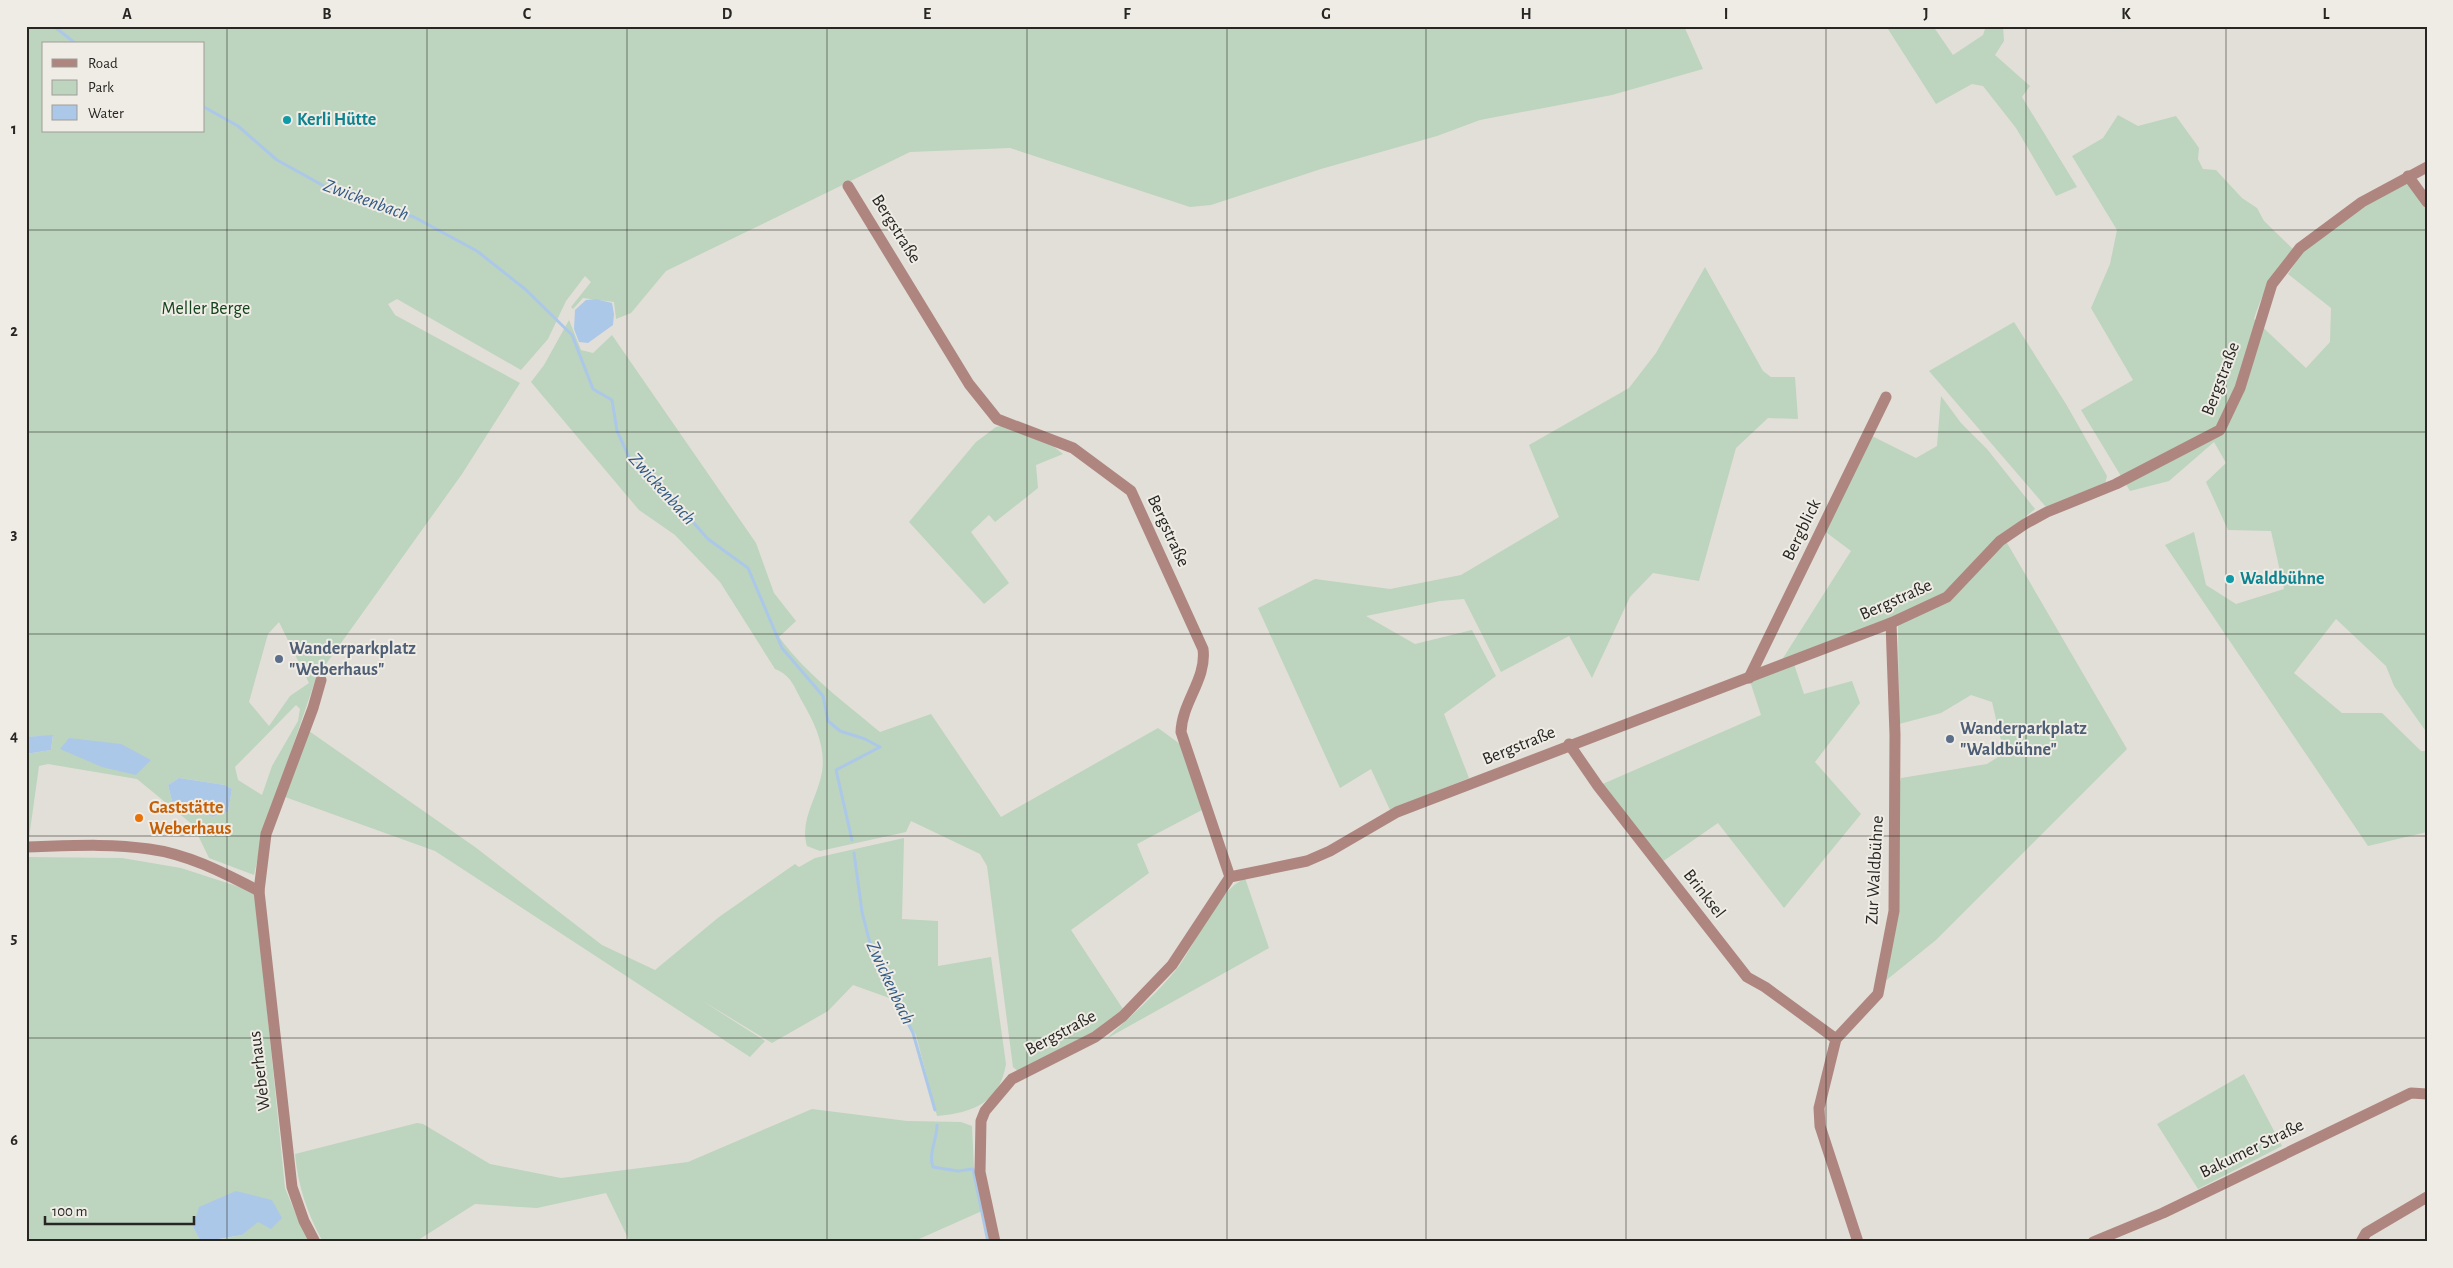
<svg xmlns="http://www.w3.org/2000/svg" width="2453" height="1268" font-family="'Alegreya Sans',sans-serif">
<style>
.green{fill:#bdd4bf;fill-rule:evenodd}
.water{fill:#acc8e8}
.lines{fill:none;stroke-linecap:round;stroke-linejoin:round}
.stream{stroke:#acc8e8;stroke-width:3}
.minor{stroke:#ae867f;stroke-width:11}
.grid{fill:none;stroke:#272623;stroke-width:1;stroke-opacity:0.55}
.culture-dot{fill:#0f9aa8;stroke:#efece5;stroke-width:2}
.service-dot{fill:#5c6f8a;stroke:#efece5;stroke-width:2}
.food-dot{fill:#e8710a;stroke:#efece5;stroke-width:2}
.labels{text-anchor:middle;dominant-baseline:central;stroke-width:4;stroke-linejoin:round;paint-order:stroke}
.culture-label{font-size:18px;font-weight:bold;fill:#0d838f;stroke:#efece5;text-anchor:start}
.street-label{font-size:18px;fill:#272623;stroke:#efece5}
.park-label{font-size:18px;fill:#13431b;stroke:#efece5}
.service-label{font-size:18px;font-weight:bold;fill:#4e5e75;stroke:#efece5;text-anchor:start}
.food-label{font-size:18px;font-weight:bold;fill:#c56008;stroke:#efece5;text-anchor:start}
.water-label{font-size:19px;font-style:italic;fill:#325a85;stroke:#efece5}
.neatline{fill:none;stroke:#272623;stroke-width:2}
.grid-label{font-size:16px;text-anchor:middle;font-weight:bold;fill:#272623}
</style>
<rect width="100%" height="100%" fill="#e2dfd8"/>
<g class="green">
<path d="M26,26H1684L1703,69L1612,95L1480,120L1437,136L1321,169L1211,205L1190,207L1010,148L910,152L666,271L631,313L616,319L614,302L583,298L573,309L571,307L591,282L585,276L566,301L548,339L521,370L397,299L388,304L395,315L520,383L462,474L316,678L263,834L254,875L209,858L193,825L137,779L48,764L39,766L28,845L26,844V754L51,750L53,736L26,737ZM44,44H204V131H44ZM279,622L309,683L290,696L269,726L249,702L268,634ZM296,705L300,709L298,721L272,766L262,795L238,780L235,767ZM179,778L225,785L232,789L228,812L212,817L185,803L172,801L168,785Z"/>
<path d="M1886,26H1933L1953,55L1983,35L1986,26H2003L2004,41L1995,55L2030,86L2022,97L2077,187L2056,196L2016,128L1983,86L1972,84L1936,104Z"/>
<path d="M2118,115L2138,126L2176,116L2199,148L2198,159L2203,169L2216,170L2242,198L2257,208L2264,221L2294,250C2273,275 2264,288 2254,319L2306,368L2330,342L2331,308L2288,274L2304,250L2408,176L2427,202V733L2394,686L2386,666L2336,619L2294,673L2342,713H2382L2421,751H2427V832L2368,846L2165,545L2194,532L2206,585L2236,604L2284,589L2271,531L2228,530L2206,482L2226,463L2214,442L2169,481L2130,491L2081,410L2133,380L2091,308L2110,264L2117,230L2072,156L2103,138Z"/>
<path d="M1705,267L1763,371L1771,377H1795L1798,419L1768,418L1736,448L1699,581L1653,573L1630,597L1592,678L1569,636L1501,672L1464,599L1440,601L1366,616L1415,644L1472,630L1496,676L1444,714L1469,778L1390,810L1371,769L1340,788L1258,608L1315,579L1390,589L1461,575L1559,517L1529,445L1629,388L1656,353Z"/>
<path d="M569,320L581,350L593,353L612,335L756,543L774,593L796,621L779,637C807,675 844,702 880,732L931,714L1001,817L1158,728L1180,744L1202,810L1137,844L1149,873L1071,930L1123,1009L1092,1033L1019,1072L1013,1067L987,866L980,854L911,821L906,832L820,851L807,846C799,820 818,797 822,772C826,747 815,724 803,703C794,687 792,676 775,669L720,582L675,535L639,510L531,382L544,365Z"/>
<path d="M2014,322L2066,404L2107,476L2105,484L2046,507L1929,371Z"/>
<path d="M1941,396L1961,423L1987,449L2035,509L2001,537L2007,543L2127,749L1936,940L1884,982L1897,912L1899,787L1901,778L1987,764L2004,753L1992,702L1971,695L1941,713L1899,724L1898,625L1793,661L1804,694L1852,681L1860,703L1815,762L1861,814L1784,908L1718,823L1659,864L1598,786L1761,715L1749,678L1778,666L1851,551L1823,530L1868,434L1916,458L1937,446Z"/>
<path d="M1005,425L1053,446L1063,454L1036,465L1038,488L995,522L989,515L971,532L1009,583L984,604L909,522L976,442L996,427Z"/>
<path d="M309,731L475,847L602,945L655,970L719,917L795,864L799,867L815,858L904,838L902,919L938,921V966L991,957L1006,1064C1000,1102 973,1113 937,1116L916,1035L895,1000L853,985L828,1011L772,1043L701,1000L765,1041L750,1057L435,851L285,797Z"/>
<path d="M26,857L122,858L181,868L255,892L285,1188L299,1222L311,1242H206L242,1235L258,1221L282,1218L193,1227L201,1242H26Z"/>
<path d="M1245,878L1269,948L1106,1039C1131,1016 1158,993 1179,966C1198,940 1215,893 1245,878Z"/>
<path d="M2244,1074L2282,1146L2198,1189L2157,1124Z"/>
<path d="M812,1109L907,1121L961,1122L972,1126L974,1169L982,1211L919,1239V1242H630L606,1193L537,1208L475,1204L415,1242H323C307,1213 298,1186 295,1154L417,1123L423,1124L490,1164L561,1178L688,1162Z"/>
</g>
<g class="water">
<path d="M596,299L612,303L614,314L613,325L588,343L579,342L574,329L575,310L586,300Z"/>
<path d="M53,735L51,750L26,754V737Z"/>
<path d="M69,738L121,744L151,760L136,775L102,767L60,749Z"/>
<path d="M179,778L225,785L232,789L228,812L212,817L185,803L172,801L168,785Z"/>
<path d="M236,1191L272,1200L282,1218L271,1229L258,1222L242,1235L201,1242L193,1227L199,1207Z"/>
</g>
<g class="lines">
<g class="stream">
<path d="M26,26L55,27L76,44"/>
<path d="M204,107L238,126L277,160L333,191L414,217L477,251L525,289L572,335L593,389L612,400L617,431L629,457L669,495L708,539L748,568L782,648L823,696L828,721L840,731L865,739L880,747L836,770L852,840"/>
<path d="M854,853L862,912L873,955L913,1033L935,1110"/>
<path d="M937,1125C937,1140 928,1154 933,1167L958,1171L973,1169L988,1242"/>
</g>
<g class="minor">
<path d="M2408,176L2427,202"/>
<path d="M848,186L969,384L997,419L1073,448L1131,491L1203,649C1207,679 1182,702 1181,732L1230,877"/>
<path d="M1749,678L1886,397"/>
<path d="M1569,744L1598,786L1747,977L1765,987L1836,1039"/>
<path d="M26,847C67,846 108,843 149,849C188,854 224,873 259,891"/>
<path d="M315,1242L304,1221L292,1187L259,891L266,834L313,708L321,680"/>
<path d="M995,1242L980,1172L981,1121L985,1111L1012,1079L1095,1037L1123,1016L1172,965L1230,877L1307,861L1330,851L1397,812L1891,623L1947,597L2000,541L2025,524L2047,512L2116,484L2220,430L2240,388L2272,284L2300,248L2362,202L2427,167"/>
<path d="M1858,1242L1820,1126L1819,1108L1836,1039L1878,994L1894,911L1895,735L1891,623"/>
<path d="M2093,1242L2163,1213L2411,1093L2427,1094"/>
<path d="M2361,1242L2366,1233L2427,1197"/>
</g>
</g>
<path class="grid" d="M227,26V1242M427,26V1242M627,26V1242M827,26V1242M1027,26V1242M1227,26V1242M1426,26V1242M1626,26V1242M1826,26V1242M2026,26V1242M2226,26V1242M26,230H2427M26,432H2427M26,634H2427M26,836H2427M26,1038H2427"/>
<g class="culture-dot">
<circle cx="287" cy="120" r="5"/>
<circle cx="2230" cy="579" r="5"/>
</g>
<g class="service-dot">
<circle cx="279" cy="659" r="5"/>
<circle cx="1950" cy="739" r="5"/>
</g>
<circle class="food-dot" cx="139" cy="818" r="5"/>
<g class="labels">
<g class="culture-label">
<text x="297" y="120">Kerli Hütte</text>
<text x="2240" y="579">Waldbühne</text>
</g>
<g class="street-label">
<text transform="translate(896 229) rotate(58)">Bergstraße</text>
<text transform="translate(2221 379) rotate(-69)">Bergstraße</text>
<text transform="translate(1802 530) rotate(-64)">Bergblick</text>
<text transform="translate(1168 531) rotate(65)">Bergstraße</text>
<text transform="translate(1896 600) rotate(-24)">Bergstraße</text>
<text transform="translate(1519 746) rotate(-22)">Bergstraße</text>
<text transform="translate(1875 870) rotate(-87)">Zur Waldbühne</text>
<text transform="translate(1704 894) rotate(52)">Brinksel</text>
<text transform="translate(1061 1033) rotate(-28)">Bergstraße</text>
<text transform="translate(260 1071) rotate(-97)">Weberhaus</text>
<text transform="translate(2252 1149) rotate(-26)">Bakumer Straße</text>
</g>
<g class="park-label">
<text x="206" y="309">Meller Berge</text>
</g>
<g class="service-label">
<text x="289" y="649">Wanderparkplatz<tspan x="289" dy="21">"Weberhaus"</tspan></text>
<text x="1960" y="729">Wanderparkplatz<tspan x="1960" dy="21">"Waldbühne"</tspan></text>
</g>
<g class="food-label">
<text x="149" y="808">Gaststätte<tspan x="149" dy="21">Weberhaus</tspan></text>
</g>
<g class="water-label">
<text transform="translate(366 200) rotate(20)">Zwickenbach</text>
<text transform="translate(662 489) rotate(48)">Zwickenbach</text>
<text transform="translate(890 983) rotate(65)">Zwickenbach</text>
</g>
</g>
<rect width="2453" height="1268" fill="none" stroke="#efece5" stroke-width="55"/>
<rect x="42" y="42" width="162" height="90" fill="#efece5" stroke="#9f9d97"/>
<rect x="52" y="59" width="25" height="8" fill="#ae867f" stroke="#9f9d97"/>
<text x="88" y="68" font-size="15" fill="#272623">Road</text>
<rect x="52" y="80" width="25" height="15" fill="#bdd4bf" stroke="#9f9d97"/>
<text x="88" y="92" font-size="15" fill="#272623">Park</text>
<rect x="52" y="105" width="25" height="15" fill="#acc8e8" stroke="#9f9d97"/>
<text x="88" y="118" font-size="15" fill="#272623">Water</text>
<path d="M45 1216v8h149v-8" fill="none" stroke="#272623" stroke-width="2.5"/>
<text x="52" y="1216" font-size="15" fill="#272623" stroke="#efece5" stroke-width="4" paint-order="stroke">100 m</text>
<rect x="28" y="28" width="2398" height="1212" class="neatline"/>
<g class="grid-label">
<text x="127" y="19">A</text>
<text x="327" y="19">B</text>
<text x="527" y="19">C</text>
<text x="727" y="19">D</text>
<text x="927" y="19">E</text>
<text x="1127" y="19">F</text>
<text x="1326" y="19">G</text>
<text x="1526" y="19">H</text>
<text x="1726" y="19">I</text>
<text x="1926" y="19">J</text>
<text x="2126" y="19">K</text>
<text x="2326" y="19">L</text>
<text x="14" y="134">1</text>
<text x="14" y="336">2</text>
<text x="14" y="539">3</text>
<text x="14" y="741">4</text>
<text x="14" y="943">5</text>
<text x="14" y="1145">6</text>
</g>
</svg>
